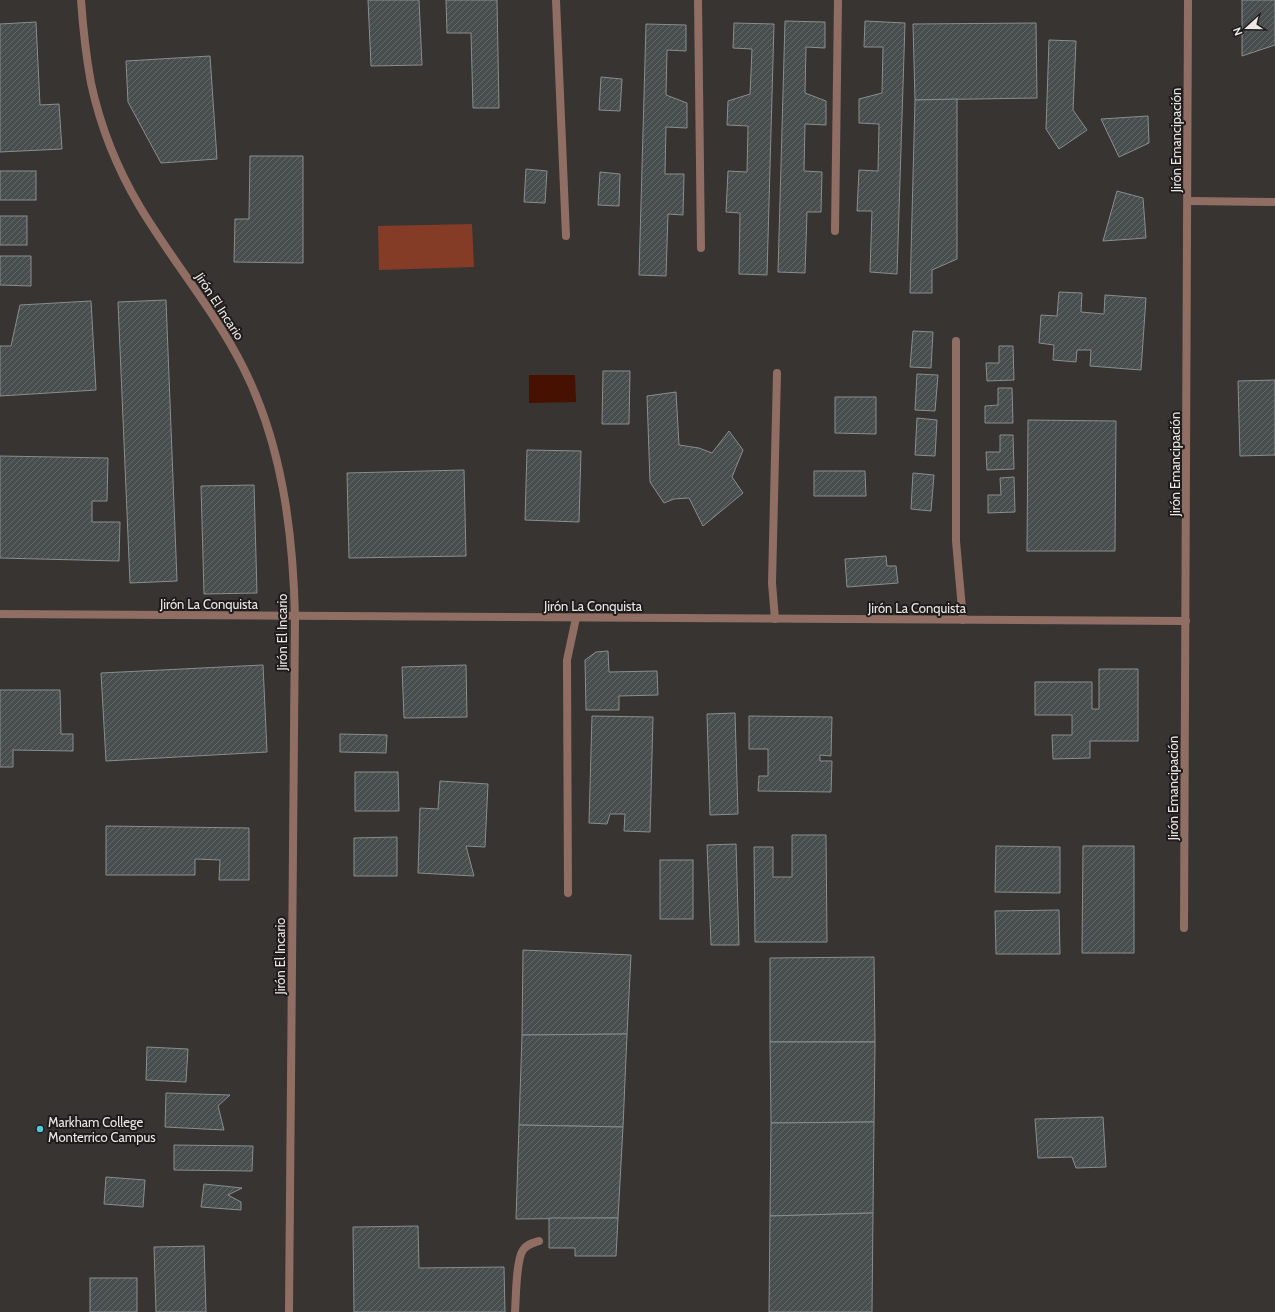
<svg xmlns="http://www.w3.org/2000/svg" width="1275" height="1312" font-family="Cabin,sans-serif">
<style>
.green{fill:#843c26}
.water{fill:#471102}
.building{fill:url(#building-hatch);stroke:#888e8e}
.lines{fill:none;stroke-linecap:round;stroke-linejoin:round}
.service{stroke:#916e63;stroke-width:8}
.minor{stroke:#916e63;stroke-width:8}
.poi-dot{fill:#52cbd7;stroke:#1e1c1b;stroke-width:1.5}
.labels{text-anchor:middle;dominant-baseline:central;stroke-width:4;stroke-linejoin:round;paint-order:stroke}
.street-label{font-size:13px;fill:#ebe8e7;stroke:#1e1c1b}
.poi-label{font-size:13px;fill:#ebe8e7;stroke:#1e1c1b;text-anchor:start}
</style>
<defs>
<pattern id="building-hatch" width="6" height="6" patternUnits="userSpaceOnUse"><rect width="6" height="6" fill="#484d4e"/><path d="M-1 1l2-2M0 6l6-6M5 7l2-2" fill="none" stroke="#636768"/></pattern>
</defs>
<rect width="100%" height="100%" fill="#383432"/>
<path class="green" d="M472,224L474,267L379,270L378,226Z"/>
<path class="water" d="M529,375H575L576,402L529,403Z"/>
<g class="building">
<path d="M368,0H419L422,65L371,66Z"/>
<path d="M446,0H497L499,108H473L471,33H447Z"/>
<path d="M1242,0H1275V45L1242,56Z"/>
<path d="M785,21L825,22V48L806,47L805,93L826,101V125L805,124L804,171L822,172L821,212H807L805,273L778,272Z"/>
<path d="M865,21L905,23L897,274L870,272L872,211H857L859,170L878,171L879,124L859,123V99L882,93L883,47H864Z"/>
<path d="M36,22L40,105L59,104L62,149L0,152V24Z"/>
<path d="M734,23L774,24L767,275L739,274L740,213L726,212L728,171L747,172L748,126L727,125L728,101L750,94L752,49L733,48Z"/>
<path d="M1036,23L1037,98L915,100L913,24Z"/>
<path d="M646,24L686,25V51L667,50L666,95L687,103V128L666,127L665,174H684L683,215L668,214L666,276L639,275Z"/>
<path d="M1049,40L1076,41L1073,110L1087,130L1059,149L1046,129Z"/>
<path d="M210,56L217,159L161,163L128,102L126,61Z"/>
<path d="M601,77L622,79L620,111L599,110Z"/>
<path d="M957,99V259L932,270V293H910L915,100Z"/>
<path d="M1148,116L1149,143L1119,157L1101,119Z"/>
<path d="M250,156H303V263L234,262L235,219H249Z"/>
<path d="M526,169L547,171L545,203L524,202Z"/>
<rect x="0" y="171" width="36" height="29"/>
<path d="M600,172L620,174L619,206L598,205Z"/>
<path d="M1117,191L1143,198L1146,238L1103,241Z"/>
<rect x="0" y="216" width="27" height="29"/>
<path d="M0,256H31V286L0,285Z"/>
<path d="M1059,292L1082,293L1081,312L1104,314L1105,295L1146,298L1141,370L1090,366L1091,350H1077L1076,362L1053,360L1054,345L1039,343L1041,315L1057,316Z"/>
<path d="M166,300L177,581L130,583L118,302Z"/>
<path d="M91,301L96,390L0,396V346H11L20,305Z"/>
<path d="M913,331L933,332L931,368L910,367Z"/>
<path d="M999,346H1013L1014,380L987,381L986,363H999Z"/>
<path d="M603,371H630L629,424H602Z"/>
<path d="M917,374L938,375L935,411L915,410Z"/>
<path d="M1275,380V455L1240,456L1238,381Z"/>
<path d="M998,388H1012L1013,423H985V406L998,405Z"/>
<path d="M676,392L679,445L699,448L712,453L729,431L743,450L732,477L743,493L703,526L689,498L674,499L664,503L650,482L647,396Z"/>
<path d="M835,397H876V434L835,433Z"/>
<path d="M917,418L937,420L935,456L915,455Z"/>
<path d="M1028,420L1116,421L1115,551H1027Z"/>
<path d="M1000,435H1013L1014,469L987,470L986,452H1000Z"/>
<path d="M527,450L581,451L579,522L525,520Z"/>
<path d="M0,456L108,458L107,501H92V522H120L119,561L0,558Z"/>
<path d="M464,470L466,556L349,558L347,473Z"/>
<path d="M814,471H865L866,496H814Z"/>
<path d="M913,473L934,475L931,511L911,509Z"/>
<path d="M1014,477L1015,512L988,513V495H1001L1000,478Z"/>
<path d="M254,485L257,593L204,594L201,486Z"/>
<path d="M886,556L887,566H896L898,583L847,587L845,559Z"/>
<path d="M608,651L609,672L657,671L658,695L619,696V710H586L585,660L596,652Z"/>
<path d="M263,665L267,752L106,761L101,673Z"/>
<path d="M466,665L467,717L404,718L402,667Z"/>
<path d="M1099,669H1138V741H1090V758L1053,759L1052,735H1072V715H1035V682H1092V709H1099Z"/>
<path d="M0,690H60L61,734H73V751L13,750V767H0Z"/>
<path d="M735,713L738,814L710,815L707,714Z"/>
<path d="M592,716L653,717L650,832L624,831L625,814H610L607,824L589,823Z"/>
<path d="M749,716L832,717L831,756L820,755V761H832L831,792L758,791L759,776H768V749H749Z"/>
<path d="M340,734L387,735L386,753L340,752Z"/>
<path d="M355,772H398L399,811H355Z"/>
<path d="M440,781L488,784L485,847L466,846L474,876L418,873L420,808L438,809Z"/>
<path d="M106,826L249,828V880H219L220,860L195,859V875H106Z"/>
<path d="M792,835H826L827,942H755L754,847H773V877H792Z"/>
<path d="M397,837V876H354V838Z"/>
<path d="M736,844L739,945H711L707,845Z"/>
<path d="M996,846L1060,847V893L995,892Z"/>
<path d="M1083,846H1134V953H1082Z"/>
<rect x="660" y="860" width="33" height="59"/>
<path d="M1059,910L1060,954H996L995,911Z"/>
<path d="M523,950L631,955L627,1034L522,1035Z"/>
<path d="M874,957L875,1042H770V958Z"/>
<path d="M627,1034L623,1127L519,1125L522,1035Z"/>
<path d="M770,1042H875L874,1122L771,1123Z"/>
<path d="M147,1047L188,1049L186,1082L146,1080Z"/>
<path d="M166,1093L230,1095L218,1106L224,1130L165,1127Z"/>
<path d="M1103,1117L1106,1167L1076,1168L1072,1157L1038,1158L1035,1119Z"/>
<path d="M874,1122L873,1213L770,1216L771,1123Z"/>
<path d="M519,1125L623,1127L618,1218L516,1219Z"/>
<path d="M174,1145L253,1146L252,1171L174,1170Z"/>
<path d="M106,1177L145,1180L143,1207L104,1204Z"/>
<path d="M204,1184L242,1188L228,1195L241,1202V1210L201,1207Z"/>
<path d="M873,1213L872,1312H769L770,1216Z"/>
<path d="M549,1218H618L616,1256H575V1248H549Z"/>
<path d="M418,1226L419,1268L504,1267L505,1312H354L353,1227Z"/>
<path d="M204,1246L206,1312H156L154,1247Z"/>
<rect x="90" y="1278" width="47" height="34"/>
</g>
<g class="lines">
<path class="service" d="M515,1312C516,1298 516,1260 523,1250C527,1244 533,1243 539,1241"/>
<g class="minor">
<path d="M81,0C83,28 86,56 91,83C100,125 118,170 140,207C173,262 214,310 243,367C282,444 293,531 295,617L289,1312"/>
<path d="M556,0L566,236"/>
<path d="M698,0L701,248"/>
<path d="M1188,201L1275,202"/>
<path d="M835,231L838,0"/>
<path d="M956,341V541L963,620"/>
<path d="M0,614L1186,621"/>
<path d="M775,619L772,583L777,373"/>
<path d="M568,893L567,660L576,618"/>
<path d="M1184,928L1188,0"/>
</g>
</g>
<circle class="poi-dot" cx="40" cy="1129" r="4"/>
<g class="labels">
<g class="street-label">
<text transform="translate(1176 140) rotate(-90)">Jirón Emancipación</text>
<text transform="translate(220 306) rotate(57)">Jirón El Incario</text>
<text transform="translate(1175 464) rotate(-90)">Jirón Emancipación</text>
<text x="209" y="604">Jirón La Conquista</text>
<text x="593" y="606">Jirón La Conquista</text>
<text x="917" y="608">Jirón La Conquista</text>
<text transform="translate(282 632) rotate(-90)">Jirón El Incario</text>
<text transform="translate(1173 788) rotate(-90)">Jirón Emancipación</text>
<text transform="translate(280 956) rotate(-90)">Jirón El Incario</text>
</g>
<g class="poi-label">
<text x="48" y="1122">Markham College<tspan x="48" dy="15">Monterrico Campus</tspan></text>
</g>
</g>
<g transform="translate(1247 28) rotate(249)" stroke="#1e1c1b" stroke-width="3" paint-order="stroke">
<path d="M0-3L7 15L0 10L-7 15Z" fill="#ebe8e7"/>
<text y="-6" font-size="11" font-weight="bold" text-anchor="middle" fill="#ebe8e7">N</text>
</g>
</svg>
